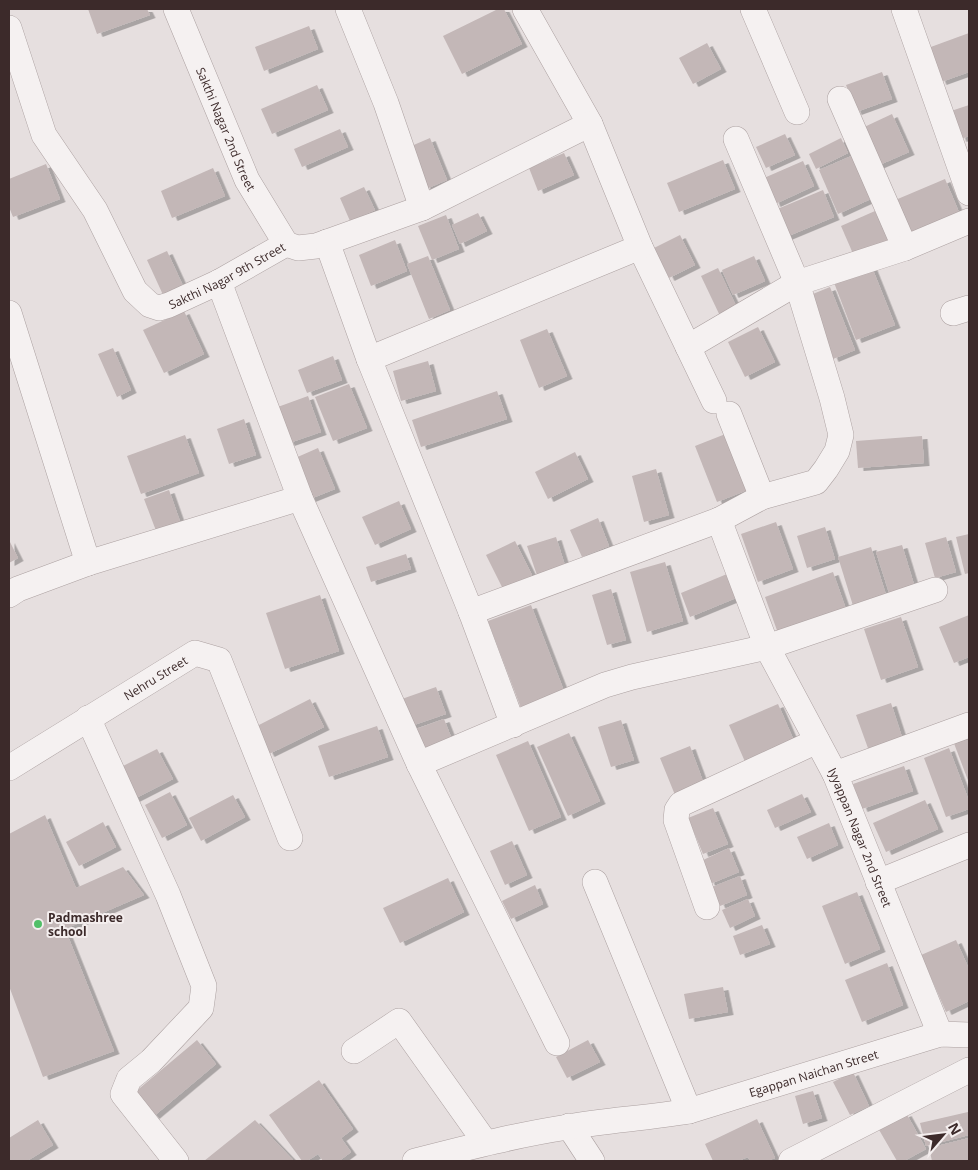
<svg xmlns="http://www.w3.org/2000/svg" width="978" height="1170" font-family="'Open Sans',sans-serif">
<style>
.building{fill:#c3b7b7;filter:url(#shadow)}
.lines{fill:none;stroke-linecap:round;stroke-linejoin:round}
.minor-casing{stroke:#aca1a1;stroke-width:26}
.minor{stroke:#f5f1f1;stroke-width:25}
.poi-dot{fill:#51bf68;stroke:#f4eeee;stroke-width:2}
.labels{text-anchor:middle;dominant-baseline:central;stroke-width:4;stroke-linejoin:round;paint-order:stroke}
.street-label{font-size:12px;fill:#3c2a2a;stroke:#f4eeee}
.poi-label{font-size:12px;font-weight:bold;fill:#3c2a2a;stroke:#f4eeee;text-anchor:start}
</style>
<defs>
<filter id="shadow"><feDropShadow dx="5.5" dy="3" stdDeviation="0" flood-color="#0004"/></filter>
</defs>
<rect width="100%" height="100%" fill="#e6dfdf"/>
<g class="building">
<path d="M88,9H147L150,15L97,34Z"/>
<path d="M498,9H504L522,44L462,74L443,36Z"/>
<path d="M309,26L318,49L264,71L255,47Z"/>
<path d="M969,33V72L941,82L928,48Z"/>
<path d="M707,43L721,69L693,84L679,58Z"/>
<path d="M882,72L892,99L856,112L846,85Z"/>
<path d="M317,85L328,110L272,134L261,109Z"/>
<path d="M969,105V136L961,139L951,111Z"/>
<path d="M892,114L909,152L877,166L860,129Z"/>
<path d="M340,129L348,147L302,167L294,149Z"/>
<path d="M785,134L795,155L766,168L756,147Z"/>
<path d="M430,138L447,180L426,189L409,147Z"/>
<path d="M841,138L848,153L816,169L809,154Z"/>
<path d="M564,153L574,175L538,191L529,168Z"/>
<path d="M856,154L875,197L838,214L819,170Z"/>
<path d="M723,160L735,189L679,212L667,183Z"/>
<path d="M803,161L814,186L775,204L764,178Z"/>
<path d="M46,164L60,199L13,217L9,207V179Z"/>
<path d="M213,168L225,196L172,218L161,191Z"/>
<path d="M945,179L961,217L909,239L893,201Z"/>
<path d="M364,187L375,210L350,221L340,198Z"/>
<path d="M823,190L834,217L786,237L775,210Z"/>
<path d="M875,211L888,242L854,256L841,226Z"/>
<path d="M478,213L487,231L460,244L452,225Z"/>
<path d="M446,215L459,249L432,260L418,226Z"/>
<path d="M680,235L695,265L669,278L654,248Z"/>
<path d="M395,240L407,271L371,286L359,255Z"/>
<path d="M167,251L184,288L164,297L147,260Z"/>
<path d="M428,256L450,310L429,319L407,264Z"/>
<path d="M754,256L765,281L733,295L722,270Z"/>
<path d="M871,265L895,325L856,340L833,280Z"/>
<path d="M718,268L738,310L721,318L701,276Z"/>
<path d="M830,287L855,350L833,359L808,296Z"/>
<path d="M184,311L204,354L164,373L143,330Z"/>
<path d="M758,327L775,362L745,377L728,342Z"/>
<path d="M547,329L567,376L539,388L520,340Z"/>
<path d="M113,348L131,390L117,397L98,354Z"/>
<path d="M333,356L342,380L307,393L298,370Z"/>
<path d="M428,361L436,391L401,401L393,371Z"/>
<path d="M349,384L367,428L333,441L315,397Z"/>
<path d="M497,391L507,419L421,447L412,420Z"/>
<path d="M308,396L321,432L289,443L275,408Z"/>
<path d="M244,419L256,455L229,464L217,429Z"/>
<path d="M728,433L750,489L717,502L695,446Z"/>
<path d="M185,435L199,473L141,494L127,456Z"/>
<path d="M922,436L924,463L858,468L856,441Z"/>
<path d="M318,448L335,489L310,499L293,459Z"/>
<path d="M575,452L588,479L548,499L535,472Z"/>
<path d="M656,469L669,515L644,522L632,476Z"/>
<path d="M169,490L182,527L158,536L144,499Z"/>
<path d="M399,501L411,529L375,545L362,517Z"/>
<path d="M598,518L609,546L582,557L570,530Z"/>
<path d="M776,522L793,569L758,582L741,534Z"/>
<path d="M825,527L835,559L807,568L797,536Z"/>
<path d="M969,534V573L965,574L956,537Z"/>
<path d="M556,537L568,575L540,584L527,546Z"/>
<path d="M946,537L956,572L935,578L925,543Z"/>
<path d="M9,540L18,558L9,563Z"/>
<path d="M515,541L532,575L503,589L486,555Z"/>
<path d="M902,545L916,591L891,599L876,552Z"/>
<path d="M871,547L887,598L854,609L838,557Z"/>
<path d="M406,554L411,569L371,582L366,567Z"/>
<path d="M665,562L683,621L647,632L630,572Z"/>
<path d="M833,572L847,612L779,636L765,597Z"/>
<path d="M727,574L736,598L690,617L681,593Z"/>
<path d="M611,589L626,640L607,645L592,595Z"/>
<path d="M320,595L339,651L285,669L266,613Z"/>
<path d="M531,605L564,691L521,708L488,621Z"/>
<path d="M969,615V657L954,663L939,627Z"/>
<path d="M901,617L918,667L881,680L864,629Z"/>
<path d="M436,687L446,714L408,727L399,700Z"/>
<path d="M310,699L324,727L269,754L255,727Z"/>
<path d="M891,703L903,740L869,751L856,715Z"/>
<path d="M778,704L795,743L746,764L729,725Z"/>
<path d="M444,719L453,742L419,755L410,731Z"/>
<path d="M621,720L634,760L611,767L598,727Z"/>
<path d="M377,726L388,757L329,777L318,746Z"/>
<path d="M969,732V783L952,738Z"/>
<path d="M569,733L600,801L568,816L537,747Z"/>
<path d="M528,741L561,817L529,831L496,755Z"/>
<path d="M690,746L704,784L675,795L660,758Z"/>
<path d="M949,748L969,801V809L946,817L924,758Z"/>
<path d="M157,749L173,779L134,799L119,768Z"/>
<path d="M904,766L913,791L862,809L853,784Z"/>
<path d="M170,792L187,825L162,838L145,805Z"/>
<path d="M802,794L811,812L775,828L767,810Z"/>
<path d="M233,795L245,817L201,841L189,818Z"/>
<path d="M925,800L938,829L886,852L873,823Z"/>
<path d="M713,808L728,844L703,854L688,818Z"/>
<path d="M45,815L76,888L123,867L144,895L65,929L114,1051L43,1077L9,986V834Z"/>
<path d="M103,822L116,847L79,866L66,842Z"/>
<path d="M829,823L838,845L807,859L797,837Z"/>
<path d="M512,841L527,875L505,885L490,851Z"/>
<path d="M729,848L739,872L710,884L701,861Z"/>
<path d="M740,876L747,895L720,906L712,887Z"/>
<path d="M448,878L464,912L400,943L383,908Z"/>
<path d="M535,885L543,904L511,919L502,901Z"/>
<path d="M857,892L880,949L845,964L822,906Z"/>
<path d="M748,899L755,916L730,928L722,910Z"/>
<path d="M762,925L770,944L740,955L733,936Z"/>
<path d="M956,940L969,969V1001L946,1012L921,955Z"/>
<path d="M887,963L903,1005L862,1022L845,980Z"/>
<path d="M723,987L728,1012L689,1019L684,994Z"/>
<path d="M197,1040L216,1064L154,1116L134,1093Z"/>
<path d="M588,1040L600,1062L567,1078L556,1057Z"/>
<path d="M853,1072L869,1106L850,1115L833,1082Z"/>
<path d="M319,1080L353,1129L341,1138L351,1152L339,1161H323L318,1154L307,1161H302L269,1115Z"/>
<path d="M813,1091L822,1118L803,1124L795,1096Z"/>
<path d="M968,1112L969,1135L926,1146L920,1123Z"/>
<path d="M906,1113L926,1149L904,1161H897L878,1128Z"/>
<path d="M757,1119L775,1158L767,1161H750L748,1157L738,1161H713L705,1144Z"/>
<path d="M38,1120L53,1145L27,1161H9V1138Z"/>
<path d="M255,1120L294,1161H204Z"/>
<path d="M969,1138V1161H932L929,1148Z"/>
</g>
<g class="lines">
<g class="minor-casing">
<g id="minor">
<path id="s1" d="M176,9L247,180L286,244"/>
<path d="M348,9L386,103L422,208"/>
<path d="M525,9L590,124L640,247L714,401"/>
<path d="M753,9L797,112"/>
<path d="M904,9L969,193"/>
<path id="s2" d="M9,28L44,135L95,210L135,291L150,305L159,308L169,305L219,282L286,244L298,248L316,246L422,208L590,124"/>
<path d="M840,99L905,248"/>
<path d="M327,242L369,359L471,612L513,725"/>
<path d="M219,282L300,498L419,764L557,1043"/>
<path d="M9,313L88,563"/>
<path d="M953,313L969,308"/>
<path d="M688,347L797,283L905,248L969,221"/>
<path d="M369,359L640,247"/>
<path d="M729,414L762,497"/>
<path id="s3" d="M719,520L767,647L835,774L940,1034"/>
<path d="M9,595L18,589L88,563L300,498"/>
<path d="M471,612L719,520L762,497L816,482L826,469L837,451L841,435L832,398L797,283L736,139"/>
<path d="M88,718L168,895L204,986L201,1008L151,1061L129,1079L123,1094L176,1161"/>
<path d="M419,764L605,685L632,677L767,647L935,590"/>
<path id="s4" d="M9,768L195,653L219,660L290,838"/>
<path d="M835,774L969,725"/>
<path d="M595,882L689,1111"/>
<path d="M878,882L969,845"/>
<path d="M707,907L676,820L677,810L681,804L817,741"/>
<path d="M354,1051L399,1021L485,1142"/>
<path d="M569,1126L592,1161"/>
<path id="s5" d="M415,1161C466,1148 516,1135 568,1127C608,1120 649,1118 689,1111L940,1034L969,1035"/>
<path d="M791,1161L969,1070"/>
</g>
</g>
<use href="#minor" class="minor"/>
</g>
<circle class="poi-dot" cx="38" cy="924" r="5"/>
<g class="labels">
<g class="street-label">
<text stroke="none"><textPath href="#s1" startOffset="130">Sakthi Nagar 2nd Street</textPath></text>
<text stroke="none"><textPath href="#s2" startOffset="399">Sakthi Nagar 9th Street</textPath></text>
<text stroke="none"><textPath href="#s4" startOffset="172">Nehru Street</textPath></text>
<text stroke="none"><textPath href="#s3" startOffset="348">Iyyappan Nagar 2nd Street</textPath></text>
<text stroke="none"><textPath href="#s5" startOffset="409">Egappan Naichan Street</textPath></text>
</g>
<g class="poi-label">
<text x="48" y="917">Padmashree<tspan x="48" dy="14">school</tspan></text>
</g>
</g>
<rect width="978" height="1170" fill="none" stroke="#3c2a2a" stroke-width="20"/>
<g transform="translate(943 1135) rotate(62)" stroke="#f4eeee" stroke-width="4" paint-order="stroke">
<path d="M0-4L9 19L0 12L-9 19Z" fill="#3c2a2a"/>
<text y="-8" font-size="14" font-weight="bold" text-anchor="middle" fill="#3c2a2a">N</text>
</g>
</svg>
